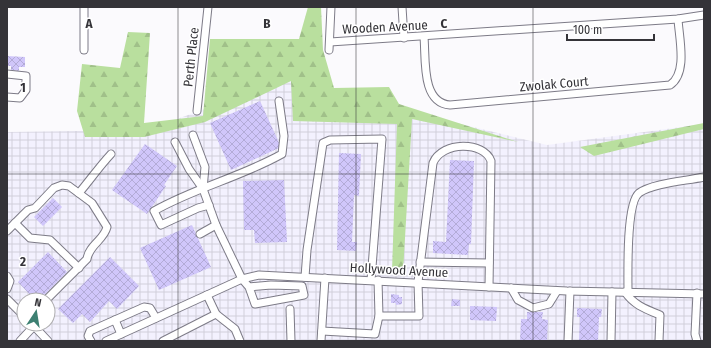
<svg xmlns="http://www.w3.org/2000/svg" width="711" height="348" font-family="'Fira Sans Condensed',sans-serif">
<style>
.industrial{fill:url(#industrial-grid);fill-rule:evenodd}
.forest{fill:url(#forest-firs)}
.building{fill:url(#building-cross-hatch)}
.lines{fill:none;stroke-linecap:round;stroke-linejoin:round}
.minor-casing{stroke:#7d7b87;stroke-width:9}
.minor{stroke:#fff;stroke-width:7}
.grid{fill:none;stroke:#343338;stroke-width:1;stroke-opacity:0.55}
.labels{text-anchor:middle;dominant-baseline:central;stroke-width:3;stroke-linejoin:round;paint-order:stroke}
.street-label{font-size:13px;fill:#343338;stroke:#fff}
.grid-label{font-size:13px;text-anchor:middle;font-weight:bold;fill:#343338;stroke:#fff;stroke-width:3;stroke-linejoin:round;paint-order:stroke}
</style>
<defs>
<pattern id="industrial-grid" width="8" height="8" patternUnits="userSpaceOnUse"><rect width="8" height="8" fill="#f3f1fe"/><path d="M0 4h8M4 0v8" fill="none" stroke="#d1cfda"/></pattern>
<pattern id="forest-firs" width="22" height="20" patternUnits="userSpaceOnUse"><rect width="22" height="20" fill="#b9df9e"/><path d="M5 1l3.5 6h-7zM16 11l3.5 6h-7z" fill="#a0c089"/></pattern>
<pattern id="building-cross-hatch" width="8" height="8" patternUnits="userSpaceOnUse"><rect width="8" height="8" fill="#d0c6fa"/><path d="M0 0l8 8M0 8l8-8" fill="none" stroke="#b3abd7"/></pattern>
</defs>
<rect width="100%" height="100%" fill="#fbfafd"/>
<path class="industrial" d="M298,75L383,105L547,145L704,124V341H7V132L147,130ZM24,300H48V324H24Z"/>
<g class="forest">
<path d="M308,7H321L323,50L334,88L389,87L399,104L518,142L412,119L403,272L392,271L397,124L293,121L291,81L205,122L144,137H85L77,111L82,64L120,68L128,32L150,33L144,123L203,116L210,39H299Z"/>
<path d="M704,123V129L594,156L580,147Z"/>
</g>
<g class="building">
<path d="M7,56L25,57V67H19V71L11,70V66H7Z"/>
<path d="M260,101L281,147L231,170L210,123Z"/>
<path d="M145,144L177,166L164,185L166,186L147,214L112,190Z"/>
<path d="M339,153L361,154L359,196L354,195L352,242H357L356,251L337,250Z"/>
<path d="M450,160L474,161L471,244H469L468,255L433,253V241L446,242Z"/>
<path d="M284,180L287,242L255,243L254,230H244L243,181Z"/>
<path d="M53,198L62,207L43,226L34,217Z"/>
<path d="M192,225L211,267L159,290L140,248Z"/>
<path d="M48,252L67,272L39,300H35L18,282Z"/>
<path d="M110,257L139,286L117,309L109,301L90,322L82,314L73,323L58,309Z"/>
<path d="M391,294L399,295V297H402V304L396,305V303H391Z"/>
<path d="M452,299L460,300V306H451Z"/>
<path d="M470,306L497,307L496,321L470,320Z"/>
<path d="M577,308L602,309L601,317H599L598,341H579L580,317H577Z"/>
<path d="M527,312H543L542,319L548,320L547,341H520L521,319H527Z"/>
</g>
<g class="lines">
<g class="minor-casing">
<g id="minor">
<path d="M402,7L404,38"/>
<path d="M424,37C426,59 421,103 450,105L670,85C688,73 679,38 678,19"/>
<path d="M330,42L678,19L704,15"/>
<path d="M84,50V7"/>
<path d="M329,50L331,7"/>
<path d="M7,74L26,76V90L20,98L7,97"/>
<path d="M197,111L208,7"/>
<path d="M193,135L205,167L203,189"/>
<path d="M175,142L189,169L203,189L216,225L242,279L249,287L255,304L304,295L302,286L271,285L249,287"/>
<path d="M79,193C90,180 99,167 111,154"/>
<path d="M209,205L198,208L161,225L154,211C194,188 241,177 282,154L284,136L279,101"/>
<path d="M15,223L30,238L50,240L79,268"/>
<path d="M7,231L28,210L35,208L54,188L62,185L69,186L92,203L107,227C104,240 89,245 87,259L46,300"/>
<path d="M200,234L216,225"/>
<path d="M420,262L489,263"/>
<path d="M7,276L10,281L7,289"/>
<path d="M305,277L307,250L323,143L330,140L382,139L371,280"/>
<path d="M511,288L518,300L533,308L549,304L557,291"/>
<path d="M625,292C634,305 645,309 660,315L659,341"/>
<path d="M628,292C628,274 626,203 639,193C653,183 686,181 704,177"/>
<path d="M207,295L216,314L235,329L240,341"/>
<path d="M7,299L24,316"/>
<path d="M290,309L291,341"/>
<path d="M379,316H419L418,282L433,163C442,141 484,141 491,161L489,287"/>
<path d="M115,320L121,334"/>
<path d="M32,324L48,341"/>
<path d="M322,331L375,334L379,316L378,280"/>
<path d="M20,341L34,326"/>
<path d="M91,341L88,336L90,331L144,307L150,308L156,318"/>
<path d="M106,341L242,279L259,275L567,291L704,294"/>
<path d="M163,341L216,314"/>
<path d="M321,341L325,278"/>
<path d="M568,341L570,291"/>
<path d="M611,341L612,292"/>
<path d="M697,341L695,334L697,293"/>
</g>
</g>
<use href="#minor" class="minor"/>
</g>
<path class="grid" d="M178,7V341M356,7V341M533,7V341M7,174H704"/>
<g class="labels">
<g class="street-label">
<text transform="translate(385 27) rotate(-3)">Wooden Avenue</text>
<text transform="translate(191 57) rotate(-84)">Perth Place</text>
<text transform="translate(554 84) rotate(-5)">Zwolak Court</text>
<text transform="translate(399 270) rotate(3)">Hollywood Avenue</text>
</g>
</g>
<g class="grid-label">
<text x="89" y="28">A</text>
<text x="267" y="28">B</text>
<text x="444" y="28">C</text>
<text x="23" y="92">1</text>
<text x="23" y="266">2</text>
</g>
<rect width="711" height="348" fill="none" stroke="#343338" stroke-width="16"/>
<g transform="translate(36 312) rotate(12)"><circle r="19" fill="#ffffff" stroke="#aeadaf"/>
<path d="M0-3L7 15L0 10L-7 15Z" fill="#3d8072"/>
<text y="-6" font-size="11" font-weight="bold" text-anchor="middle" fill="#343338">N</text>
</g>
<path d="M567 34v6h87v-6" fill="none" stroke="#343338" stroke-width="2"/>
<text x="573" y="34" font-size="12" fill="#343338" stroke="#ffffff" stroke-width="3" paint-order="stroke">100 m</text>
</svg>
